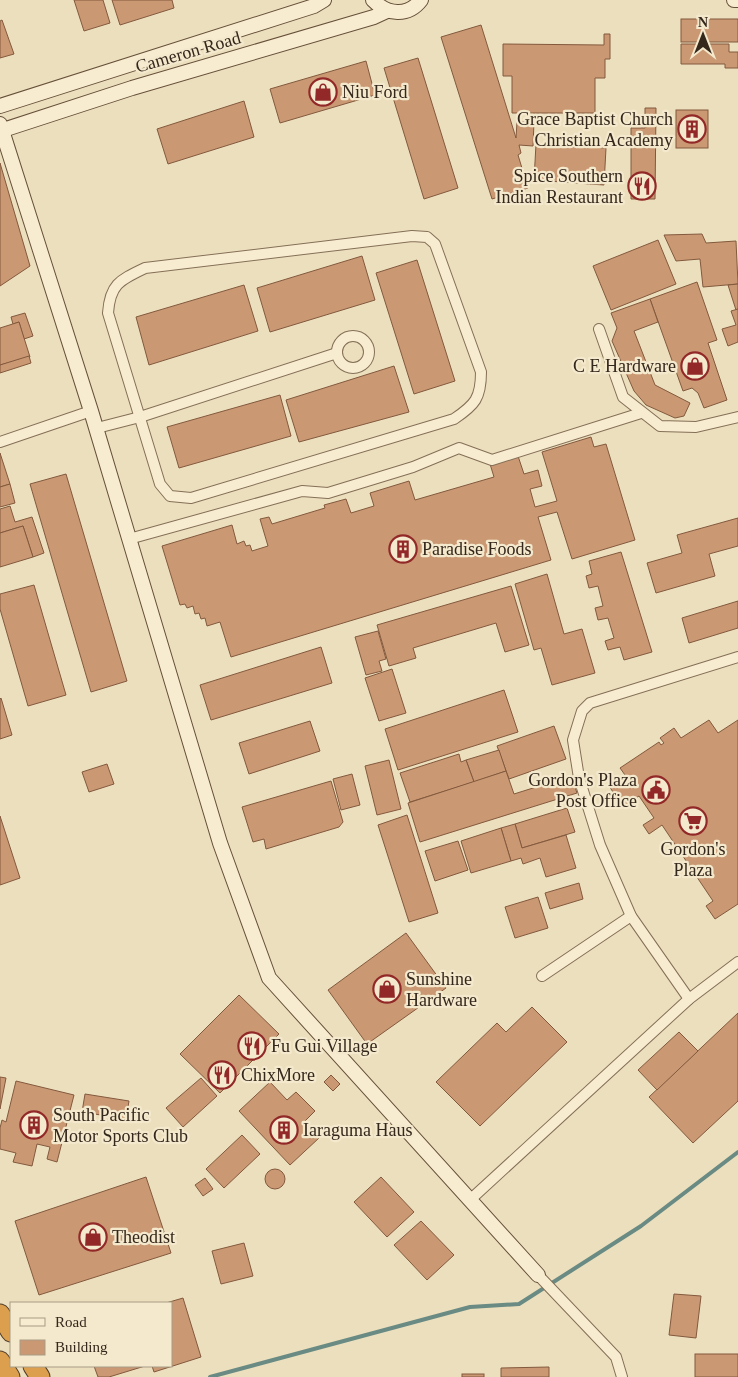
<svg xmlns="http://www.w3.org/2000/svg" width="738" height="1377" font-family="Georgia,serif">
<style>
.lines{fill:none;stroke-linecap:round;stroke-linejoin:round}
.stream{stroke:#698b83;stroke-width:4}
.building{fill:#ca9974;stroke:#83593d}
.street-casing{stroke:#846f57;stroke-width:12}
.secondary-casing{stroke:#66503a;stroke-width:16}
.highway-casing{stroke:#513e2c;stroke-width:21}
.street{stroke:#f8ecd0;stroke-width:10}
.secondary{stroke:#f8ecd0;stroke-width:14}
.highway{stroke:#dc9f4e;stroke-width:19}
.labels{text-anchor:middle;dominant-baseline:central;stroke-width:4.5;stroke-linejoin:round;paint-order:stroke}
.street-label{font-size:18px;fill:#34271b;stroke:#f4e9cd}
.poi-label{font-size:18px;fill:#34271b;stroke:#f4e9cd;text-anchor:start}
</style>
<rect width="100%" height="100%" fill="#ecdfbd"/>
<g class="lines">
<path class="stream" d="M210,1377L470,1307L519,1304L641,1226L738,1152"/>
</g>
<g class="building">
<path d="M74,0H103L110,23L84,31Z"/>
<path d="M112,0H172L174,8L120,25Z"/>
<rect x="681" y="19" width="57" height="23"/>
<path d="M2,20L14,54L0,58V21Z"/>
<path d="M481,25L516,138L517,122H534L533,146L519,145L521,153L518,155L528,188L492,199L441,37Z"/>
<path d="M604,34H610V59H605V78H595V113H512V76H503V44L604,45Z"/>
<path d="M681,44H729V52H738V68H725V64H681Z"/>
<path d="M418,58L458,188L424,199L384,68Z"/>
<path d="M366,61L375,95L280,123L270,89Z"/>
<path d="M244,101L254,137L168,164L157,129Z"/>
<path d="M645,108H656L655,199H631V128H645Z"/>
<rect x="676" y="110" width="32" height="38"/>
<path d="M536,144L606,148L604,185L534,180Z"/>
<path d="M0,163L30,266L0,286Z"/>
<path d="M702,234L706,243L736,241L738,284L703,287L700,259L676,261L664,235Z"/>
<path d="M658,240L676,284L611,310L593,266Z"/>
<path d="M362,256L375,300L270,332L257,288Z"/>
<path d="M417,260L455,381L414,394L376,273Z"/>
<path d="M697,282L717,340L708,343L727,400L704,408L698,393L692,388L683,391L650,299Z"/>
<path d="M738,284V309L736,310L728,285Z"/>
<path d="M244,285L258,331L149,365L136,317Z"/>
<path d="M650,299L658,322L634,331L655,385L690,403L684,416L675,418L646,405L634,391L612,341L617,328L611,313Z"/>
<path d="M738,309V342L728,346L722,329L736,325L731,311Z"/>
<path d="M25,313L33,336L24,339L19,322L13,324L11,317Z"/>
<path d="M19,322L30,357L0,365V328Z"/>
<path d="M29,356L31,363L0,373V365Z"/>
<path d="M394,366L409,412L299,442L286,400Z"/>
<path d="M280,395L291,436L179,468L167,427Z"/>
<path d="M591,437L594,447L606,444L635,540L572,559L557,512L538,517L551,560L231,657L220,622L207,626L205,618L201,619L199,613L195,614L193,606L187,608L185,604L180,605L162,546L232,525L237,544L244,541L246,546L250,545L252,551L268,546L260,519L269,517L272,524L325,508L324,505L346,499L351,513L374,506L370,493L409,481L415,500L494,477L490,464L518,456L524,474L538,470L542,486L530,489L535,507L557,501L542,452Z"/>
<path d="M0,453L10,484L0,487Z"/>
<path d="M66,474L127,681L91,692L30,484Z"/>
<path d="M10,484L15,503L0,507V487Z"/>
<path d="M10,506L15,522L32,517L44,553L33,557L23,526L0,533V509Z"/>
<path d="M738,518V546L709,554L715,576L656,593L647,563L682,553L677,535Z"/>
<path d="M23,526L33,557L0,567V533Z"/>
<path d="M621,552L652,652L624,660L620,647L608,650L605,641L614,638L608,618L598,620L595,608L603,606L598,586L589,588L586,576L592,574L589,561Z"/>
<path d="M547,574L564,634L582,629L595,673L552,685L541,648L534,650L515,584Z"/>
<path d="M34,585L66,695L28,706L0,609V594Z"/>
<path d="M511,586L529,645L505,652L496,623L413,648L416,658L389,666L377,625Z"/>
<path d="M738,601V628L689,643L682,618Z"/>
<path d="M378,631L386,659L379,661L382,671L366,675L355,637Z"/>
<path d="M321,647L332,683L211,720L200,685Z"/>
<path d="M392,669L406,713L379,721L365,678Z"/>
<path d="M504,690L518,732L398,770L385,729Z"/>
<path d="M1,698L12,735L0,739V699Z"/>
<path d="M709,720L718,733L738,720V904L715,919L706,906L713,901L662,825L649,834L643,825L654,818L639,796L623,807L609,786L625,775L620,768L659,742L661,745L664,743L660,738L674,728L681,738Z"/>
<path d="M310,721L320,751L249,774L239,743Z"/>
<path d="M554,726L566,759L509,779L497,746Z"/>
<path d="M499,750L506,771L474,782L466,760Z"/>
<path d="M459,754L461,762L466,760L474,782L410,802L400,773Z"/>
<path d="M389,760L401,809L377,815L365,766Z"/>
<path d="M107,764L114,784L89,792L82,772Z"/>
<path d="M506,771L514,794L571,776L577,793L420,842L408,803Z"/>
<path d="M352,774L360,805L341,810L333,779Z"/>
<path d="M331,781L343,822L339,827L266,849L264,839L253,842L242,807Z"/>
<path d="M567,808L575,832L522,848L515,824Z"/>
<path d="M407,815L438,913L409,922L378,825Z"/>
<path d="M0,816L20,878L0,885Z"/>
<path d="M515,824L522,848L566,835L576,868L546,877L540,858L523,864L521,858L511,861L501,828Z"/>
<path d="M501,828L511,861L471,873L461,841Z"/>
<path d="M458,841L468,870L435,881L425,851Z"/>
<path d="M579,883L583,899L550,909L545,893Z"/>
<path d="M538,897L548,928L515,938L505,907Z"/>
<path d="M406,933L446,988L367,1044L328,990Z"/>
<path d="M239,995L279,1034L220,1093L180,1054Z"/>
<path d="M532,1007L567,1042L480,1126L436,1082L497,1023L506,1032Z"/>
<path d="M738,1013V1101L693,1143L649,1097Z"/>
<path d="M679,1032L698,1051L657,1090L638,1070Z"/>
<path d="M331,1075L340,1084L333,1091L324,1082Z"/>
<path d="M0,1077L6,1078L0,1109Z"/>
<path d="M201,1078L217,1096L183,1127L166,1108Z"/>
<path d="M16,1081L74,1095L57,1162L47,1159L50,1147L37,1144L32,1166L13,1162L16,1153L0,1149V1128L2,1120L6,1122Z"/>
<path d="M270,1082L287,1100L296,1092L315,1111L304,1122L319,1138L290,1165L239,1111Z"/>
<path d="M85,1094L129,1101L126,1119L82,1112Z"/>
<path d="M242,1135L260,1154L224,1188L206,1169Z"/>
<circle cx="275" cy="1179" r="10"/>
<path d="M146,1177L171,1253L39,1295L15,1221Z"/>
<path d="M381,1177L414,1212L387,1237L354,1202Z"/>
<path d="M205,1178L213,1189L203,1196L195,1185Z"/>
<path d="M421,1221L454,1255L427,1280L394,1245Z"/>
<path d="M244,1243L253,1276L221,1284L212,1251Z"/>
<path d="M674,1294L701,1296L696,1338L669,1335Z"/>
<path d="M183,1298L201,1357L154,1372L152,1366H171V1303H166Z"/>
<rect x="695" y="1354" width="43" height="23"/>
<path d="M94,1366H145L109,1377H98Z"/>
<path d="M549,1367V1377H501V1368Z"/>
<rect x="462" y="1374" width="22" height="3"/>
</g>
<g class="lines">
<g class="street-casing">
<g id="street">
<path d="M412,236L427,237L435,244L481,372C481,398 475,405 454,419L191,498L170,496L160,484L108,313C110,284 120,280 145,268Z"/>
<path d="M599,329L623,397L660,426L696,427L738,417"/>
<circle cx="353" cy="352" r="16"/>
<path d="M97,428L140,417L337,353"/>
<path d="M0,442L91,411"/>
<path d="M129,539L302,491L328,493L413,467L459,448L492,460L641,413"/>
<path d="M542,976L631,916"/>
<path d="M689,999L631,916L600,845L579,778L573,740L582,711L590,703L738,657"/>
<path d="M471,1199L689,999L738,962"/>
<path d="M538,1275L616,1357L622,1377"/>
</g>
</g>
<g class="secondary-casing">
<g id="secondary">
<path d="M373,0C387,15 408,17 421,0"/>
<path d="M734,0H738"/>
<path d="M0,106L314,6L324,0"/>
<path d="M0,124L91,411L220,843L269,978L538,1275"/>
<path d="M0,131L132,88L374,17L387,11"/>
</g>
</g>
<g class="highway-casing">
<g id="highway">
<path d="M0,1314L11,1332"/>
<path d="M0,1361L10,1377"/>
<path d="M33,1366L40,1377"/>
</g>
</g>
<use href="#street" class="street"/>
<use href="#secondary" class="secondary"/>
<use href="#highway" class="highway"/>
</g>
<defs>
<g id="shop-ring" transform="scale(1.4375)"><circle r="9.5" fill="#f4e9cd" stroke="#922928" stroke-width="1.5"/><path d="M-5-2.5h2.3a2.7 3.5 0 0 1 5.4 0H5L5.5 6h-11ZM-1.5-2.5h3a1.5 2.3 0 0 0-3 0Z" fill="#922928"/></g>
<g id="building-ring" transform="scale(1.4375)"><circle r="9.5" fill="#f4e9cd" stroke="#922928" stroke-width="1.5"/><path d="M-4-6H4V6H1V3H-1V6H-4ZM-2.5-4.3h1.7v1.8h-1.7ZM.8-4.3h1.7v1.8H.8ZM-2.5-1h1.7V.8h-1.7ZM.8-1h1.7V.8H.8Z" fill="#922928"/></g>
<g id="restaurant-ring" transform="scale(1.4375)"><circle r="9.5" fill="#f4e9cd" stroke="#922928" stroke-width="1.5"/><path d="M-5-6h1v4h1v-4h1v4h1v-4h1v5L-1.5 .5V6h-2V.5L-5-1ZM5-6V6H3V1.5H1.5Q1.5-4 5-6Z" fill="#922928"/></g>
<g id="civic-ring" transform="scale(1.4375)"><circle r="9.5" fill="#f4e9cd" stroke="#922928" stroke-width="1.5"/><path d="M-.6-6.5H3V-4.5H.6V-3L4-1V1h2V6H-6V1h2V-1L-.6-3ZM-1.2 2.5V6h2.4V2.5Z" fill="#922928"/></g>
<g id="supermarket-ring" transform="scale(1.4375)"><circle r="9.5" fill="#f4e9cd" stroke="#922928" stroke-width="1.5"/><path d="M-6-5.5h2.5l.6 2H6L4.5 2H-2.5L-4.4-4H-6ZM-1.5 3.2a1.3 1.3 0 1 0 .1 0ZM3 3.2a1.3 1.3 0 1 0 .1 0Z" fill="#922928"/></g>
</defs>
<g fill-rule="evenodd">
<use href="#shop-ring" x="323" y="92"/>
<use href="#building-ring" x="692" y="129"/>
<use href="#restaurant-ring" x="642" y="186"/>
<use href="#shop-ring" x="695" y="366"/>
<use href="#building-ring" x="403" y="549"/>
<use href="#civic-ring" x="656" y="790"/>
<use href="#supermarket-ring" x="693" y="821"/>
<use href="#shop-ring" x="387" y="989"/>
<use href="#restaurant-ring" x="252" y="1046"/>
<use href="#restaurant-ring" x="222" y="1075"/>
<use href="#building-ring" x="34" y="1125"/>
<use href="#building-ring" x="284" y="1130"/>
<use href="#shop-ring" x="93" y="1237"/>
</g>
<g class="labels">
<g class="street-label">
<text transform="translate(188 52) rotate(-16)">Cameron Road</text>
</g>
<g class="poi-label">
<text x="342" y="92">Niu Ford</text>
<text x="673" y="119" text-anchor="end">Grace Baptist Church<tspan x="673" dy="21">Christian Academy</tspan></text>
<text x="623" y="176" text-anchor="end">Spice Southern<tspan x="623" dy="21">Indian Restaurant</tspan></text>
<text x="676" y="366" text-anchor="end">C E Hardware</text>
<text x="422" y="549">Paradise Foods</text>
<text x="637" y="780" text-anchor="end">Gordon's Plaza<tspan x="637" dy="21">Post Office</tspan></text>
<text x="693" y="849" text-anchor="middle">Gordon's<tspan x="693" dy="21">Plaza</tspan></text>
<text x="406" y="979">Sunshine<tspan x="406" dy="21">Hardware</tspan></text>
<text x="271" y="1046">Fu Gui Village</text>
<text x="241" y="1075">ChixMore</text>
<text x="53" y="1115">South Pacific<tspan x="53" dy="21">Motor Sports Club</tspan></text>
<text x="303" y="1130">Iaraguma Haus</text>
<text x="112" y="1237">Theodist</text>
</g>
</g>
<rect x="10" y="1302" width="162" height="65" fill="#f4e9cd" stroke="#a79b86"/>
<rect x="20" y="1318" width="25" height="8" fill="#f8ecd0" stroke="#a79b86"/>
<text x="55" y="1327" font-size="15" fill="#34271b">Road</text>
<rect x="20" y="1340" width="25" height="15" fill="#ca9974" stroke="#a79b86"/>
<text x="55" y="1352" font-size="15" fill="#34271b">Building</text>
<g transform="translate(703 35)" stroke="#f4e9cd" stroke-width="4" paint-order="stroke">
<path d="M0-4L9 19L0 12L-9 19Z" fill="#34271b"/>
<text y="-8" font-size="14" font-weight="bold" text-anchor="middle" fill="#34271b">N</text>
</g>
</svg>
